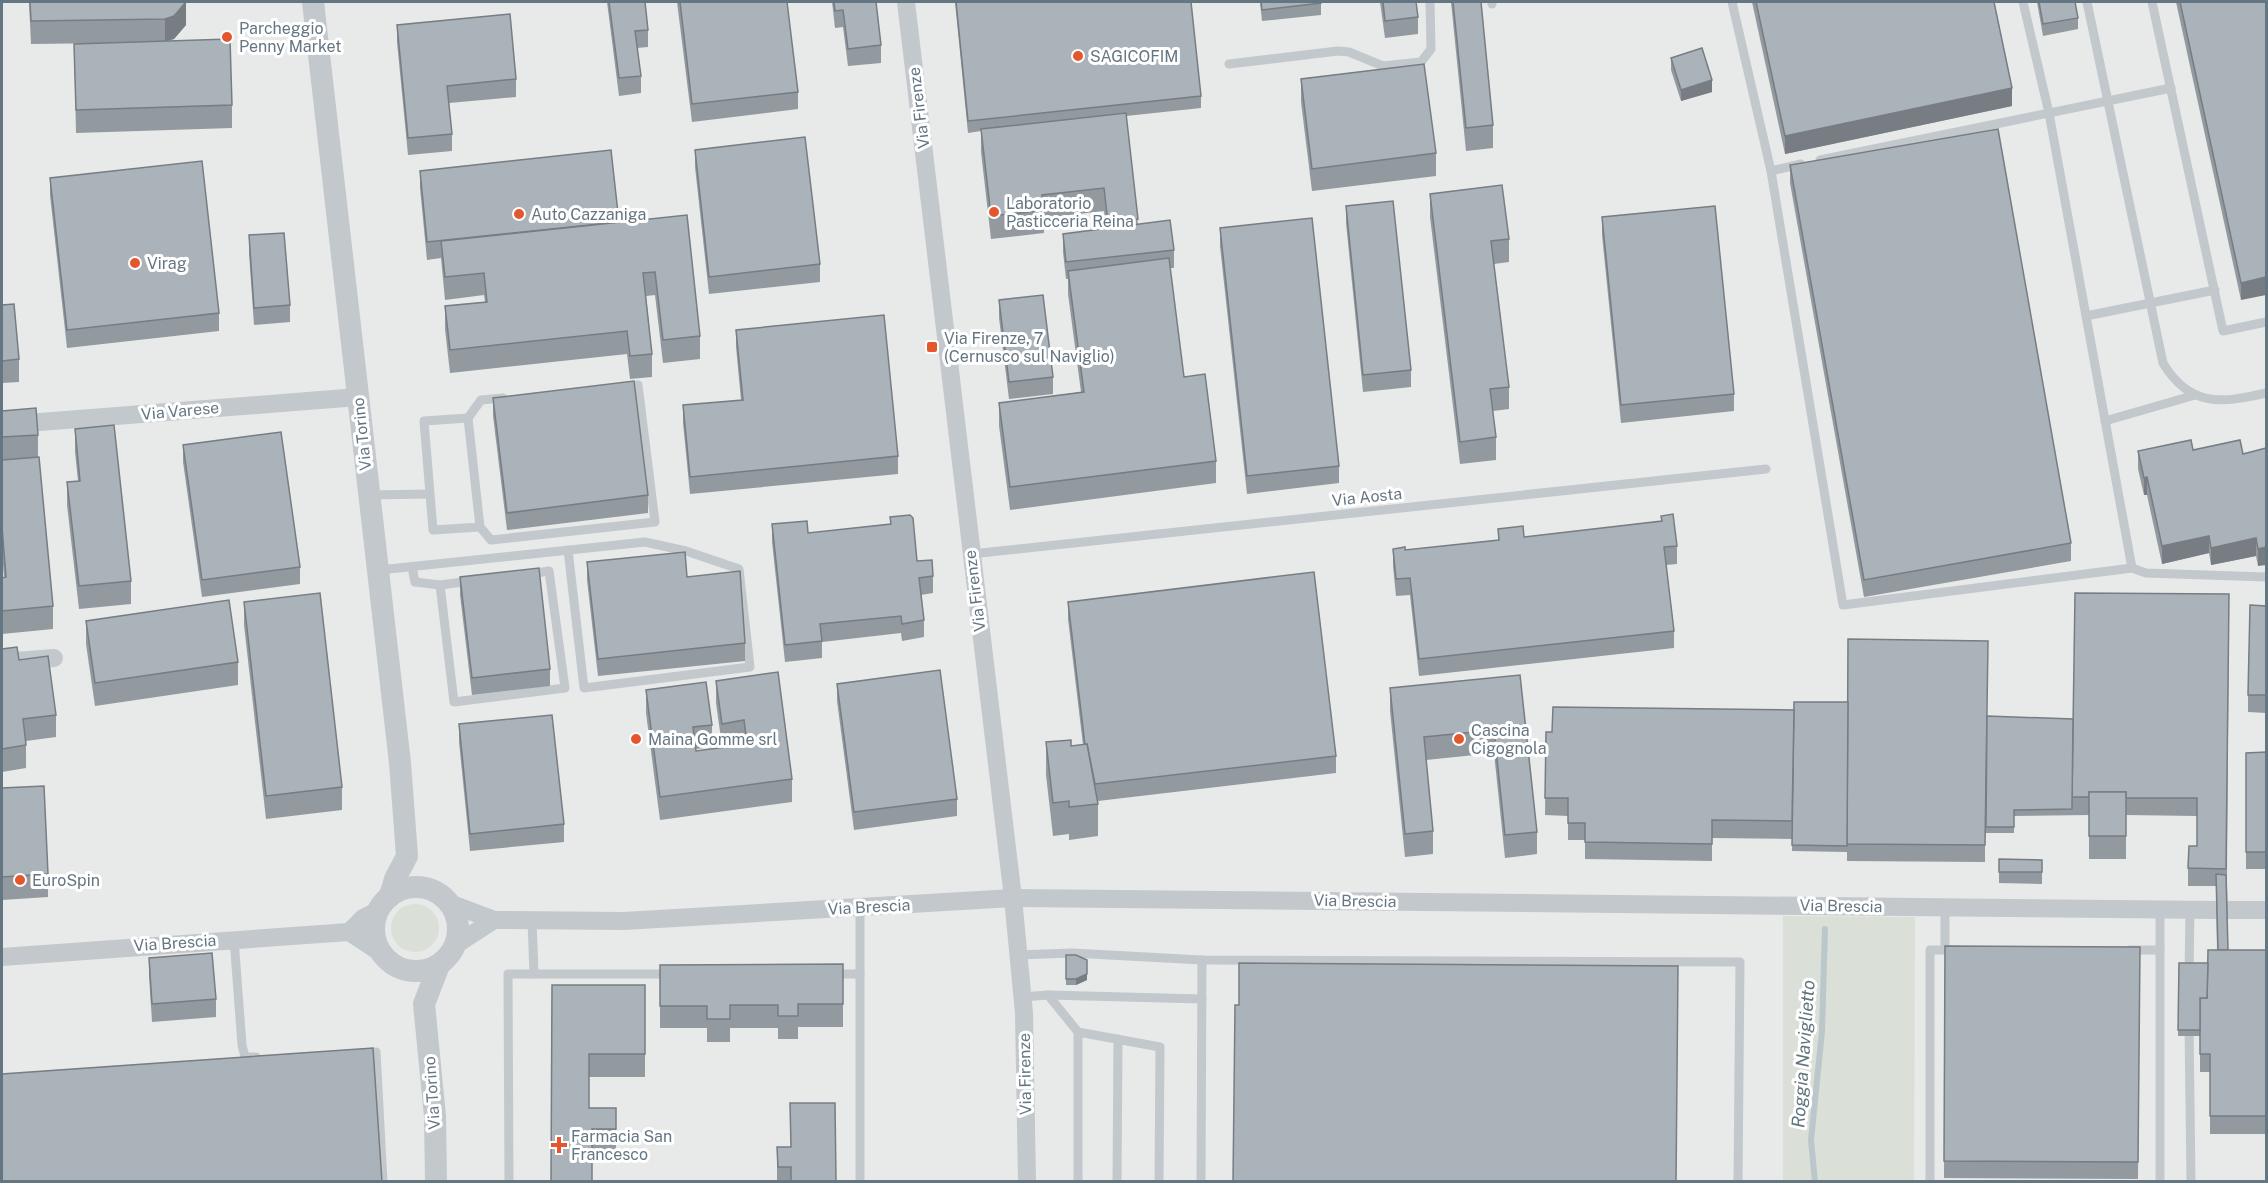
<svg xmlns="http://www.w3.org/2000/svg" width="2268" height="1183" font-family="'Public Sans',sans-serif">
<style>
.built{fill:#e8e9e9}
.green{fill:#dadfd7}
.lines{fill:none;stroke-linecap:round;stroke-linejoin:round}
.stream{stroke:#bbc7cb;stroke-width:6}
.service{stroke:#c3c8cc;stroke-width:9}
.minor{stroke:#c3c8cc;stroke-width:18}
.tertiary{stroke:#c3c8cc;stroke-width:22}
.wall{fill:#929a9f}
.shaded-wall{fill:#777d82}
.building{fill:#aab3b9;stroke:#777d82;stroke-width:1.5}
.poi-dot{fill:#e4572e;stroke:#fff;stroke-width:2}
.labels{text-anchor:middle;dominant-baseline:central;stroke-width:6;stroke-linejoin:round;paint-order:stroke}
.poi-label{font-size:16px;fill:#657683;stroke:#fff;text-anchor:start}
.street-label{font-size:16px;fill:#657683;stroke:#fff}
.water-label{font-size:18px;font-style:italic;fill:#60757c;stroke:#fff}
</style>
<rect width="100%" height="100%" fill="#fafaf8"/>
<path class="built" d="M2,2H2266V1181L2,1182Z"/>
<g class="green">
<circle cx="415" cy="928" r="24"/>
<path d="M1783,916L1915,917L1914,1181H1783Z"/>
</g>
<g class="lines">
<path class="stream" d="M1815,1182L1811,1140L1822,1031L1825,929"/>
<g class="service">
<path d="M1492,2V4"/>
<path d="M1732,2L1771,171L1843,605L2132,568"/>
<path d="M2023,2L2049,113L2132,568L2146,573L2266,577"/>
<path d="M2087,2L2163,363C2190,408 2222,403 2266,393"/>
<path d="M2152,2L2223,331L2266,322"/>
<path d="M1229,64L1338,51L1349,52L1383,66L1421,62L1431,49L1430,2"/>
<path d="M1820,160L2171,88"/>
<path d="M1771,171L1801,164"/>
<path d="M2086,316L2215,290"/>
<path d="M468,418L481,400L503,398"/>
<path d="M468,418L480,527L433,530L424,421Z"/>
<path d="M2105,421L2195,395"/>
<path d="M369,495L429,494"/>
<path d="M480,527L491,540L655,522L638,385L624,387"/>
<path d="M971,554L1766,469"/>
<path d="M412,567L415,582L440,585L471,581"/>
<path d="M379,570L645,542L686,551L739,569L750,667L584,688L568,550"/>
<path d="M440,585L454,702L565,688L549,571L530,574"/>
<path d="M860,907V1182"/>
<path d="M1945,907V950"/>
<path d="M2160,909V1182"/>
<path d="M532,920L534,974"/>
<path d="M234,939L242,1045L245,1057H256"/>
<path d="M2130,950H2160"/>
<path d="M1018,955L1072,953L1202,960L1740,962L1738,1182"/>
<path d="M831,974H860"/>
<path d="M2189,975L2190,909"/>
<path d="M1048,995L1202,999"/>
<path d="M1022,997L1048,995L1078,1032V1182"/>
<path d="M2189,1025L2191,1182"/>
<path d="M1078,1032L1160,1047L1159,1182"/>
<path d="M362,1053L376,1052L383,1182"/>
<path d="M509,1182L508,974H670"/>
<path d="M1117,1182L1118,1039"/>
<path d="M1201,1182L1202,960"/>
<path d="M1930,1182V950H1957"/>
</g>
<g class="minor">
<path d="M906,2L1013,898L1024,1013L1027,1182"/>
<path d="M2,425L358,397"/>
<path d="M2,662L54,658"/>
<path d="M449,903L494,920L624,921L1013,898L2217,910"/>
<path d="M2227,910H2266"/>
<path d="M349,932L363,918L379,910"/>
<path d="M454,946L494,920"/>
<path d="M2,957L349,932L381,953"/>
</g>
<g class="tertiary">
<path d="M313,2L400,763L407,856L395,879L390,896"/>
<circle cx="416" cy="929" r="42"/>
<path d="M436,1182L435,1116L424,1004L439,965"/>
</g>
</g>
<g class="wall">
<path d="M29,2H177L186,25L174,39L168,41L232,105V128L76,133L74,44L108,43L31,44Z"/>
<path d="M607,2H645L648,30V47L637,48L641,76V93L619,96Z"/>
<path d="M677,2H787L798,92V109L692,122Z"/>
<path d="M832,2H876L881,45V63L848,66L843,27L835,28Z"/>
<path d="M955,2H1191L1201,96V108L1126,116L1138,225L1174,250V268H1170L1184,377L1216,461V483L1010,510L999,426V403L1081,392L1068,294V279H1066L1063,252V234L1106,229L1104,211L1044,218V233L991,239L981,152V131L968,133Z"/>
<path d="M1260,2H1321V15L1262,21Z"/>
<path d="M1380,2H1416L1418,17V34L1385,38Z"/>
<path d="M1451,2H1481L1493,125V148L1466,151Z"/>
<path d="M1752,2H1994L2012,106L1785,154Z"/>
<path d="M2037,2H2075L2078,18V29L2043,36Z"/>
<path d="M2176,2H2266L2241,300Z"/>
<path d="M397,25L516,79V97L449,103L452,134V151L408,155L397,42Z"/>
<path d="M1671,58L1712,92L1681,101L1671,70Z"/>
<path d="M1301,79L1436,153V176L1312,191L1301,102Z"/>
<path d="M695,150L820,264V282L709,294L695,167Z"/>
<path d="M1790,165L2071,543V561L1864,597L1790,183Z"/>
<path d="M420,171L619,223L687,215L700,336V359L663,363L655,295L646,296L652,354V377L630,379L627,354L450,373L445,329V306L485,302L484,295L445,300L441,258L427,260L420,188Z"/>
<path d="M50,178L219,313V331L67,348L50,195Z"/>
<path d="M1430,194L1509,239V262L1494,264L1509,387V409L1493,411L1496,437V460L1460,464L1430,217Z"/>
<path d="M1346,206L1411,370V387L1363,392L1346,223Z"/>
<path d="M1602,217L1734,394V411L1621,423L1602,235Z"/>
<path d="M1220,228L1339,466V483L1247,494L1220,246Z"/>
<path d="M249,235L290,305V322L254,325L249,253Z"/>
<path d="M999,300L1053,377V394L1009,399L999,318Z"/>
<path d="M2,305L19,359V382L2,383Z"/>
<path d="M736,330L898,456V474L690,494L683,423V405L741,400L736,347Z"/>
<path d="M493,398L648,495V513L507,530L493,416Z"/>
<path d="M2,411L38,435V457L53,606V629L2,634V578H4L2,550V460L18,459L2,460Z"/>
<path d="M75,429L131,581V604L79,609L67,505V482L78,481L75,452Z"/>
<path d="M183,445L300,567V584L202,597L183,462Z"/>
<path d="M2266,448L2258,566L2256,556L2211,565L2209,553L2162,564L2147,495H2144L2138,469V451L2193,450L2243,454Z"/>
<path d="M1661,516L1677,546V564L1666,565L1674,631V648L1419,676L1410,595L1396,596L1393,566V549L1405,550L1498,540V529L1524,537L1661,521Z"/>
<path d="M890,517L917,561L933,576V593L921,595L924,620V637L902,641L901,633L822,642V658L785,662L772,542V524L808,533L890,524Z"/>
<path d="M587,562L687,577L745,643V661L598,676L587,580Z"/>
<path d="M460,577L550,669V686L472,695L460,595Z"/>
<path d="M2229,594L2227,878L2228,950H2266V1134H2210V1072H2200V1024V1036H2178L2179,963H2208L2217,950L2216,886H2188V868L2197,846V816L2126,815V859H2089V815L2014,816V833H1985V862L1847,861V850V852L1792,851L1793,775L1792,839L1712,838V861L1585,859V840H1568V816L1545,815L1546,732L1987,716L2073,719Z"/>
<path d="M244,602L342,787V810L266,819L244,625Z"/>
<path d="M1068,602L1336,756V773L1098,801V836L1069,840V834L1053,836L1046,775V742L1071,746L1083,745L1068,619Z"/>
<path d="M2266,606V713L2248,712V695Z"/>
<path d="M86,621L238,662V685L95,706L86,644Z"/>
<path d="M2,649L19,660L56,715V737L26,741V768L2,772Z"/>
<path d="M1520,675L1537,832V854L1505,858L1494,753L1426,760L1433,831V854L1405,857L1390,711V688Z"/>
<path d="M716,681L792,779V802L660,820L646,713V690L712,725V747L696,749V751L744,745V743L722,746L716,703Z"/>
<path d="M837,684L957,799V816L854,830L837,701Z"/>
<path d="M459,724L564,824V842L470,851L459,742Z"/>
<path d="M2266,752V869H2246V753Z"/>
<path d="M2,788L48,874V897L2,900Z"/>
<path d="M1999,859L2042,860V884L1999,883Z"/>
<path d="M1945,946L2140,947L2138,1179L1944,1178Z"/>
<path d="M1066,955L1087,960V980L1076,985H1066Z"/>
<path d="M149,958L216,999V1017L152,1022L149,975Z"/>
<path d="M843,964V1027H798V1039H778V1028H730V1042H707V1028H660V965Z"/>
<path d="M552,985H645V1077H589V1108H616V1152H592Z"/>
<path d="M777,1147L836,1182H777Z"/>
</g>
<g class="shaded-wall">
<path d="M186,2V25L174,39L165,41V19Z"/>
<path d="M1712,80V92L1681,101V90Z"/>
<path d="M2012,88V106L1785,154V136Z"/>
<path d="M2266,277V295L2241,300V283Z"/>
<path d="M2147,477V495H2144V478Z"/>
<path d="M2209,536V553L2162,564V546Z"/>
<path d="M2256,538V556L2211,565V548Z"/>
<path d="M2266,547V565L2258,566V549Z"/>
<path d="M1087,974V980L1076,985V979Z"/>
</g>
<g class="building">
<path d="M30,2H186L174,16L165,19L31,21Z"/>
<path d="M609,2H645L648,30L635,31L641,76L619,78Z"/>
<path d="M680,2H787L798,92L692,104Z"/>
<path d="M834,2H876L881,45L848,49L843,10L835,11Z"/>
<path d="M956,2H1191L1201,96L968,121Z"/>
<path d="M1261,2H1321V3L1262,10Z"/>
<path d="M1383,2H1416L1418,17L1385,21Z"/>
<path d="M1453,2H1481L1493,125L1466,128Z"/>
<path d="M1756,2H1994L2012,88L1785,136Z"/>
<path d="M2039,2H2075L2078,18L2043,24Z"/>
<path d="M2180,2H2266V277L2241,283Z"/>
<path d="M510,14L516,79L447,86L452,134L408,138L397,25Z"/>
<path d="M230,39L232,105L76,110L74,44Z"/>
<path d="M1702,48L1712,80L1681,90L1671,58Z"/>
<path d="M1424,64L1436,153L1312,169L1301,79Z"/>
<path d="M1126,113L1138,219L1108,223L1104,188L1042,195L1044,210L991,216L981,129Z"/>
<path d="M1998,129L2071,543L1864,580L1790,165Z"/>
<path d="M805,137L820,264L709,277L695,150Z"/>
<path d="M611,150L619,222L427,242L420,171Z"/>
<path d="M202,161L219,313L67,330L50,178Z"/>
<path d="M1502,185L1509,239L1491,241L1509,387L1490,389L1496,437L1460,442L1430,194Z"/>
<path d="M1393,201L1411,370L1363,375L1346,206Z"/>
<path d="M1715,206L1734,394L1621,405L1602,217Z"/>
<path d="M687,215L700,336L663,340L655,272L643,273L652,354L630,356L627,331L450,350L445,306L487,302L484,273L445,277L441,241Z"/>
<path d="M1312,218L1339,466L1247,476L1220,228Z"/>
<path d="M1170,220L1174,250L1066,262L1063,234Z"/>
<path d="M284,233L290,305L254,308L249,235Z"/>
<path d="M1169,258L1184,377L1205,374L1216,461L1010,487L999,403L1084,392L1068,271Z"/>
<path d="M1043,295L1053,377L1009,382L999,300Z"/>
<path d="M14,304L19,359L2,361V305Z"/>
<path d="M884,315L898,456L690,477L683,405L743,400L736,330Z"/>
<path d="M634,381L648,495L507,513L493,398Z"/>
<path d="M36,408L38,435L2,437V411Z"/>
<path d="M114,425L131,581L79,586L67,482L80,481L75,429Z"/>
<path d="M281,432L300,567L202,580L183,445Z"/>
<path d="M2191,440L2193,450L2240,440L2243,454L2266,448V547L2258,549L2256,538L2211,548L2209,536L2162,546L2147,477L2144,478L2138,451Z"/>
<path d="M39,457L53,606L2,611V578L6,577L2,527V460Z"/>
<path d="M1673,514L1677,546L1664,547L1674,631L1419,659L1410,578L1396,579L1393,549L1405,547V550L1499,540L1498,529L1523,526L1524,537L1662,521L1661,516Z"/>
<path d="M910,515L913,518L917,561L932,560L933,576L919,578L924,620L902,624L901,616L820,624L822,641L785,645L772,524L807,521L808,533L891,524L890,517Z"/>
<path d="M685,552L687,577L740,571L745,643L598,659L587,562Z"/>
<path d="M539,568L550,669L472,678L460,577Z"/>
<path d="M1314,572L1336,756L1095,784L1087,744L1085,745L1068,602Z"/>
<path d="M320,593L342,787L266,796L244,602Z"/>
<path d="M2075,593L2229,594L2226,869L2188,868L2189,846H2197V798H2126V792H2089V797H2072Z"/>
<path d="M229,600L238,662L95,683L86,621Z"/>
<path d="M2250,605L2266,606V695H2248Z"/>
<path d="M1848,639L1988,641L1985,845L1847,844Z"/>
<path d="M17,647L19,660L48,656L56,715L23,719L26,745L2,749V649Z"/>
<path d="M940,670L957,799L854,812L837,684Z"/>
<path d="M778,672L792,779L660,797L646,690L706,682L712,725L693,727L696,751L747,744L744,720L722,724L716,681Z"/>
<path d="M1520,675L1537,832L1505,835L1494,730L1424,737L1433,831L1405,834L1390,688Z"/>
<path d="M1794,702H1848L1847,846L1792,845Z"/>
<path d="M1553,707L1794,710L1792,821L1712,820V844L1585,842V823H1568V798H1545L1546,732H1552Z"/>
<path d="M552,715L564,824L470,834L459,724Z"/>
<path d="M1987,716L2073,719L2072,809L2014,810V827H1986Z"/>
<path d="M1071,740V746L1087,744L1098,804L1069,807V801L1053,803L1046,742Z"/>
<path d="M2266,752V852H2246V753Z"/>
<path d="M44,786L48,874L2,877V788Z"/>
<rect x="2089" y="792" width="37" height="44"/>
<path d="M1999,859L2042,860V872H1999Z"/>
<path d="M2216,874L2226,875L2228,950H2218Z"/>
<path d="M1945,946L2140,947L2138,1162L1944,1161Z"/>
<path d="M2208,950H2266V1116H2210V1054H2200V998H2207Z"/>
<path d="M212,953L216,999L152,1004L149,958Z"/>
<path d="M1066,955H1076L1087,960V974L1076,979H1066Z"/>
<path d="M1239,963L1678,966L1676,1182H1233L1235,1005H1239Z"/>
<path d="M2179,963H2208L2207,998H2200V1030H2178Z"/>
<path d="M843,964V1004H798V1016H778V1005H730V1019H707V1006H660V965Z"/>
<path d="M552,985H645V1054H589V1108H616V1129H592V1182H551Z"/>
<path d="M373,1048L382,1182H2V1074Z"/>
<path d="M790,1103H835L836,1182H791V1167H778L777,1147H791Z"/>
</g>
<g class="poi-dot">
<circle cx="227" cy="37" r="6"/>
<circle cx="1078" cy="56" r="6"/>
<circle cx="994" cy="212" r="6"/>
<circle cx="519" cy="214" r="6"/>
<circle cx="135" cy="263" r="6"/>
<rect x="926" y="341" width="12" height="12" rx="3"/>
<circle cx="636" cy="739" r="6"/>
<circle cx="1459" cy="739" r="6"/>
<circle cx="20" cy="880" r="6"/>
<path d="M556 1136h6v6h6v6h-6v6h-6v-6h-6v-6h6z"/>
</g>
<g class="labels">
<g class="poi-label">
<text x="239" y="28">Parcheggio<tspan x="239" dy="18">Penny Market</tspan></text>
<text x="1090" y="56">SAGICOFIM</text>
<text x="1006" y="203">Laboratorio<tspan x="1006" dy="18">Pasticceria Reina</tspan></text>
<text x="531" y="214">Auto Cazzaniga</text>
<text x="147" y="263">Virag</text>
<text x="944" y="338">Via Firenze, 7<tspan x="944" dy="18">(Cernusco sul Naviglio)</tspan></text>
<text x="1471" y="730">Cascina<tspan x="1471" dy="18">Cigognola</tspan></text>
<text x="648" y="739">Maina Gomme srl</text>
<text x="32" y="880">EuroSpin</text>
<text x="571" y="1136">Farmacia San<tspan x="571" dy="18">Francesco</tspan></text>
</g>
<g class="street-label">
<text transform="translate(919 108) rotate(-97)">Via Firenze</text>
<text transform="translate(180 411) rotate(-5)">Via Varese</text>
<text transform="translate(362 434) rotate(-96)">Via Torino</text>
<text transform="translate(1367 497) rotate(-6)">Via Aosta</text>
<text transform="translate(975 591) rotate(-97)">Via Firenze</text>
<text transform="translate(1355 901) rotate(1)">Via Brescia</text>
<text transform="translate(1841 906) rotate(1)">Via Brescia</text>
<text transform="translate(869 907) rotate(-3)">Via Brescia</text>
<text transform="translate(175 943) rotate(-4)">Via Brescia</text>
<text transform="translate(1025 1074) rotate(-91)">Via Firenze</text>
<text transform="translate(432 1093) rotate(-94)">Via Torino</text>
</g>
<g class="water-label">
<text transform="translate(1803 1054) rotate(-86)">Roggia Naviglietto</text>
</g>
</g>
<rect width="2268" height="1183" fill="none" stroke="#657683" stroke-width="6"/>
</svg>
